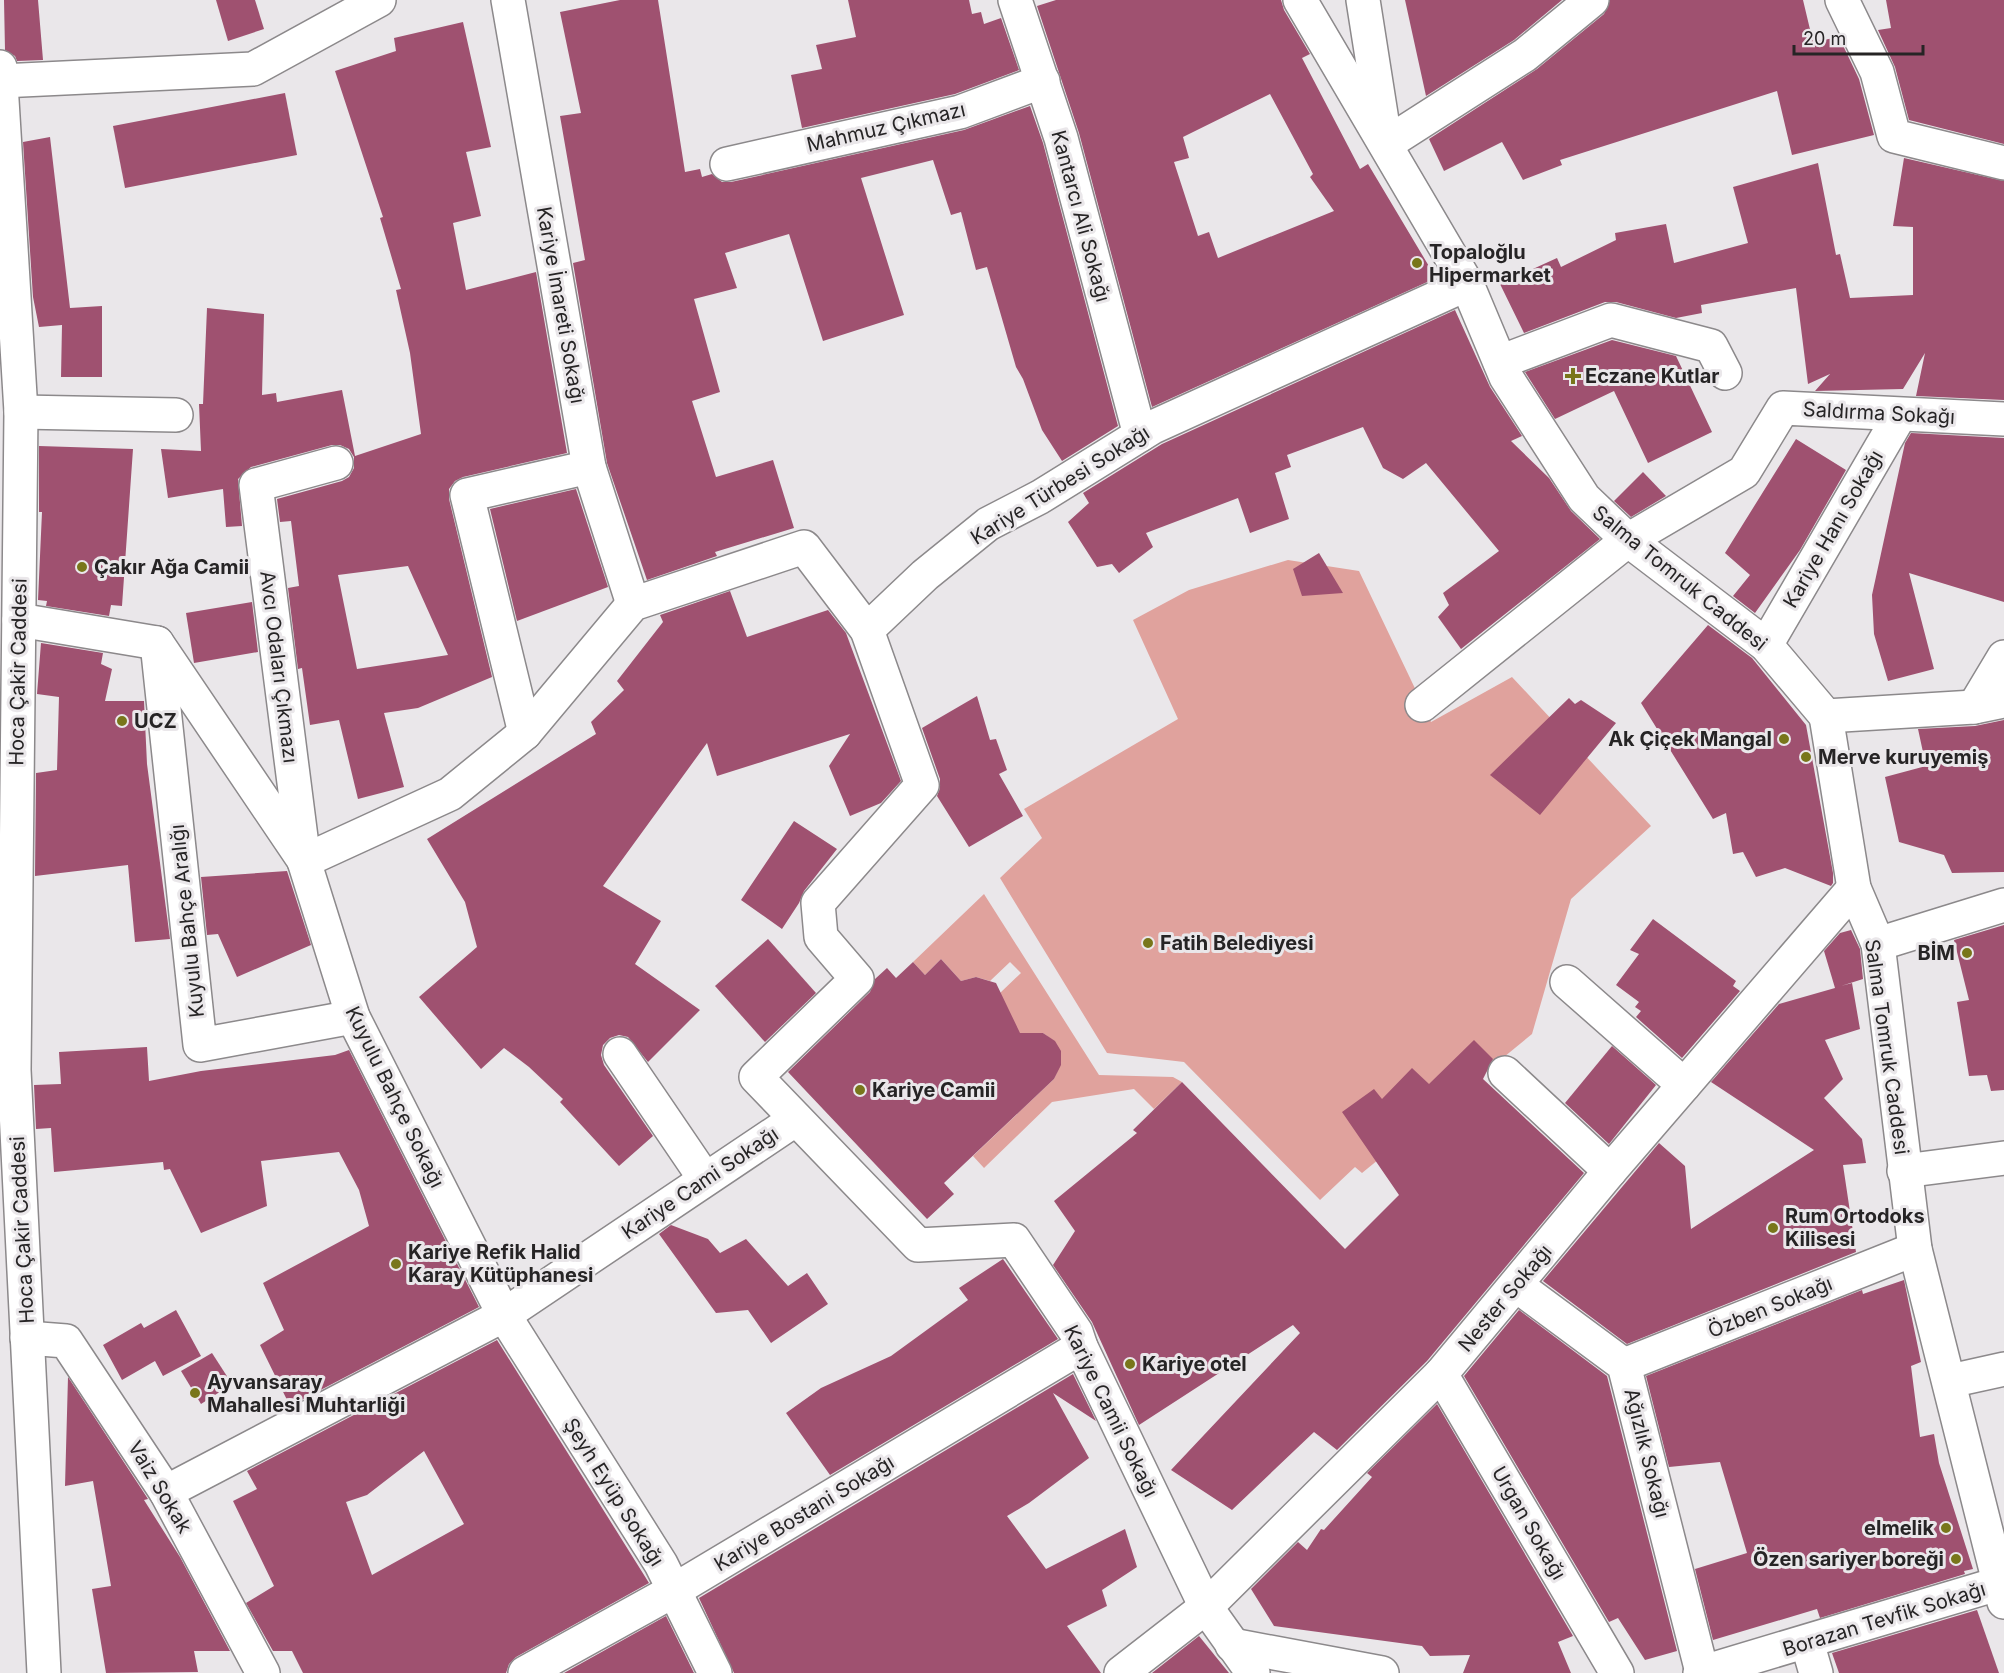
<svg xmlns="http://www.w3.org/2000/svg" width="2004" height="1673" font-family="Inter,sans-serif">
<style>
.green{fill:#e0a29d}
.building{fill:#9f5170;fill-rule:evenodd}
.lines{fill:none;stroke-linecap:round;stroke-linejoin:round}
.minor-casing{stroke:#8c898b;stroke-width:36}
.tertiary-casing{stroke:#8c898b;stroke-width:36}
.secondary-casing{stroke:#8c898b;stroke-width:36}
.minor{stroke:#fff;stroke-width:33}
.tertiary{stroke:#fff;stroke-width:33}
.secondary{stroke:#fff;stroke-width:33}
.poi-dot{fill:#78761b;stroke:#eae7ea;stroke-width:2}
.labels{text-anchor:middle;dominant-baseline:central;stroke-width:6;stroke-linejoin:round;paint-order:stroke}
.street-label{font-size:20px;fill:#262425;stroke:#eae7ea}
.poi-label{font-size:20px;font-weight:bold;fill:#262425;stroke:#eae7ea;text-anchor:start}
</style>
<rect width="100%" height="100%" fill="#eae7ea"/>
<g class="green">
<path d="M1288,560L1359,571L1431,722L1512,677L1651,826L1571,899L1532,1034L1362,1173L1355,1167L1320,1200L1184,1062L1107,1053L1000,878L1042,838L1024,809L1178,719L1133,620L1189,590Z"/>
<path d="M984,894L1099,1075L1173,1077L1182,1082L1154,1109L1134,1089L1052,1102L984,1168L973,1156L1054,1079C1064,1059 1063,1046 1043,1033L1017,1040L1000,993L1021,973L1010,962L990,981L976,977L961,981L941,959L925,975L913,962Z"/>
</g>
<g class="building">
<path d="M4,0H38L43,60L17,61L15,56L5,50Z"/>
<path d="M216,0H255L264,29L228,41Z"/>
<path d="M620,0H658L685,172L700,169L702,177L712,174L722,182H731L964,130L1030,106L1043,143L1118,426L1062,461L1042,430L1023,379L1016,367L987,267L976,270L961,212L951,215L933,160L861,178L904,315L823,341L789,234L725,253L737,288L694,299L720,392L692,401L716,477L773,460L794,528L715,552L717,556L647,580L607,463L573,263L585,260L560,116L581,113L560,12Z"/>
<path d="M848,0H969L972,14L981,12L984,24L1001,18L1019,70L955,94L802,128L791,75L822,69L816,45L856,37Z"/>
<path d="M1056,0H1281L1284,10L1310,54L1302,58L1360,169L1368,164L1436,278L1152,407L1079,133L1037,6ZM1270,94L1313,174L1310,177L1334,211L1218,258L1209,232L1198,236L1174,162L1189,158L1183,137Z"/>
<path d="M1405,0H1562L1514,40L1426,96Z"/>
<path d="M1610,0H1803L1813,42L1839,37L1859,79L1874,135L1792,155L1777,91L1560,160L1562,165L1523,180L1502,142L1444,171L1429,139L1537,69L1604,14Z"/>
<path d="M1886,0H2004V144L1909,120L1895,67L1878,30L1891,28Z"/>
<path d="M463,22L491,147L466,152L481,216L453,223L466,290L536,272L567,453L463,477L455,481L449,489V499L492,677L418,708L384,713L404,787L358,799L339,720L310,725L302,668L298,669L288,588L299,586L291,521L280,522L277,499L342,481L349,477L354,468V457L349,449L340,445H332L251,467L238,479L242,526L226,527L223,489L168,498L161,449L201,451L199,404H203L207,308L264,314L262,395L276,393L277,402L342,390L355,456L421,434L410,353L396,290L401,289L380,218L383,217L335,71L396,51L394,38ZM408,566L448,655L357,669L338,575Z"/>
<path d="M285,93L297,155L125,188L113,126Z"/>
<path d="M50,137L70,308L102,306V377H61L62,325L39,327L33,297L23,142Z"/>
<path d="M1904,158L2004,181V400L1916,396L1925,353L1903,389L1815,391L1830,374L1808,384L1796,288L1701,305L1702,313L1676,318L1616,302H1605L1524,333L1500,284L1557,258L1561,267L1616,240L1615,233L1666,224L1674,263L1748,243L1733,187L1818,163L1836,255L1840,254L1850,298L1913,295V227L1893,226Z"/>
<path d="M1455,310L1490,387L1522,436L1511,441L1549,478L1571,511L1600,539L1461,649L1438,617L1449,605L1443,593L1499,551L1426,463L1403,479L1383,468L1363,427L1287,455L1291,467L1275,473L1289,519L1250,533L1238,498L1146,533L1153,547L1119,573L1112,564L1097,567L1068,522L1089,503L1083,493L1162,444Z"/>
<path d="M1612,340L1676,356L1712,432L1648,463L1614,391L1555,419L1525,372Z"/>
<path d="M1911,433L2004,438V602L1909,573L1934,669L1888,681L1874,634L1872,595L1905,443Z"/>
<path d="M1796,439L1846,470L1800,550L1755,613L1733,596L1750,575L1725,553Z"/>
<path d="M39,446L133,449L122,606L111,605L109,616L46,606L47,601L38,600L42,512H39Z"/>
<path d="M1643,472L1666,496L1631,517L1614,501Z"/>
<path d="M576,489L608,587L517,621L490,509Z"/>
<path d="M1319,553L1343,593L1302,596L1293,569Z"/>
<path d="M730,591L747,637L828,610L846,633L901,781L881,803L850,816L829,766L850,734L717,776L707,743L603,886L661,921L635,964L700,1010L648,1062L628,1037L619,1035L610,1038L603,1045L601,1055L604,1065L653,1136L619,1166L560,1102L563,1099L529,1067L504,1048L481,1069L419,997L477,947L465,902L427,839L596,734L591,722L624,690L617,681L663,622L660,615Z"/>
<path d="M252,602L258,652L194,663L186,613Z"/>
<path d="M1708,625L1752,658L1806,725L1833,873V883L1831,886L1785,868L1756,877L1743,852L1733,854L1726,813L1713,819L1641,703Z"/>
<path d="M41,643L103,653L101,664L112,669L105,701H144L147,764L170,939L135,942L128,865L35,876L36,773L57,770L59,697L37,694Z"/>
<path d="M977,696L990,740L996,739L1007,770L999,774L1023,816L969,847L937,796L940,788V779L922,728Z"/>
<path d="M1569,698L1575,704L1581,700L1616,723L1540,815L1490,775Z"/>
<path d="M2004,720V872L1952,873L1944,855L1899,842L1885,777L1926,766L1918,729L1975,726Z"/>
<path d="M794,821L837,849L804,891L799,903L782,929L741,900Z"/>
<path d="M287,871L311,945L237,977L218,934L207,935L201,877Z"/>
<path d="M1653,919L1736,981L1733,986L1740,991L1682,1058L1636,1017L1641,1011L1635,1007L1639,1002L1616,985L1639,954L1630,950Z"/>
<path d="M2004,925V1090L1991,1091L1987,1075L1969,1076L1957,1002L1969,1000L1954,940Z"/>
<path d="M1851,930L1860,949L1863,979L1841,986L1852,983L1860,1029L1825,1040L1843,1079L1824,1098L1862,1139L1866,1163L1843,1165L1856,1252L1627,1344L1543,1281L1659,1143L1685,1166L1691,1229L1814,1150L1711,1082L1779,1004L1835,988L1824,951L1840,933Z"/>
<path d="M768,939L816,993L765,1042L715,986Z"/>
<path d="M941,959L961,981L976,977L996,983L1020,1033H1043L1055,1041L1061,1051V1065L1054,1079L944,1183L954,1194L927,1219L788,1072L870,992L875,979L887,968L896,978L913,962L925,975Z"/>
<path d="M1474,1040L1493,1059L1483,1079L1584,1173L1427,1361L1337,1450L1314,1432L1232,1510L1171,1470L1300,1333L1293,1325L1139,1425L1092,1322L1053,1265L1075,1231L1054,1201L1137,1133L1133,1130L1182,1082L1345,1249L1399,1195L1342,1112L1374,1089L1382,1099L1412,1068L1429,1084Z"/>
<path d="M1612,1046L1656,1085L1609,1144L1565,1103Z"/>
<path d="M147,1047L149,1081L201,1071L335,1055L349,1050L479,1307L290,1406L260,1345L284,1330L263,1283L369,1226L359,1190L339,1152L261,1161L267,1206L201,1233L170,1169L164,1170L163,1162L54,1172L51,1128L36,1129L34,1085L61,1084L59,1052Z"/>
<path d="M671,1225L708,1239L720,1253L746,1239L788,1286L807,1273L828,1304L771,1343L748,1310L716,1313L659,1234Z"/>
<path d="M1003,1259L1058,1339L830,1475L786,1413L821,1388L891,1356L968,1300L959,1288Z"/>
<path d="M1904,1280L1921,1362L1911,1366L1920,1437L1934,1434L1939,1463L1973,1569L1964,1571L1965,1574L1820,1618L1817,1609L1713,1640L1695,1569L1747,1553L1720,1462L1669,1467L1646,1376L1862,1290L1863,1294Z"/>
<path d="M176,1310L201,1356L163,1376L155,1361L122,1380L103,1345L141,1323L144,1328Z"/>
<path d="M1519,1310L1607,1376L1677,1651L1645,1660L1618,1618L1609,1622L1464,1376Z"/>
<path d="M497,1340L649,1583L516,1657L509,1664L506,1673H303L292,1651H273L246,1603L274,1586L233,1501L257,1489L247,1471ZM424,1451L464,1524L372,1575L346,1502L367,1495Z"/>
<path d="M212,1353L232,1384L201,1404L181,1371Z"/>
<path d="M1073,1374L1096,1421L1053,1393L1089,1458L1029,1503L1007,1516L1046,1569L1125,1529L1137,1567L1102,1590L1107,1606L1067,1626L1101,1673H734L699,1598Z"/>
<path d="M68,1377L148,1499L144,1500L180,1557L230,1651H194L198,1672L106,1673L92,1589L111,1586L93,1481L65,1486Z"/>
<path d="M1437,1404L1573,1636L1558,1642L1571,1673H1463L1470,1655L1430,1656L1422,1646L1274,1626L1251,1589L1298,1542L1307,1550L1321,1529L1324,1530L1372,1477L1367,1473Z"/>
<path d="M1977,1610L1999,1673H1839L1832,1653Z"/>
<path d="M666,1616L694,1673H564Z"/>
<path d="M1199,1636L1229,1673H1152Z"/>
</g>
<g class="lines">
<g class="minor-casing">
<g id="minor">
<path d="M508,0L589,467L633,604"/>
<path d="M1015,0L1061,138L1140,435"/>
<path d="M1842,0L1877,72L1894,136L2004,163"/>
<path d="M1,81L253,69L379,0"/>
<path d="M1386,144L1525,55L1592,0"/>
<path d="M727,164L960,112L1043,81"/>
<path d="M1500,362L1611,320L1711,346L1725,373"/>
<path d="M21,412L176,415"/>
<path d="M336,463L256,485L304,861L353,1017L504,1315L661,1564L715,1673"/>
<path d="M19,620L157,643L301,856"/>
<path d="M867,630L925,575L988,524L1040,497L1153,427L1467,284"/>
<path d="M157,643L200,1045L353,1017"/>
<path d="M1766,645L1900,415"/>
<path d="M1422,705L1628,540L1744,472L1783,408L2004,419"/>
<path d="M1974,707L2004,657"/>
<path d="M525,733L467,495L589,467"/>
<path d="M304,861L450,794L525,733L633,604L804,547L867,630L922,785L818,903L821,937L857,979L756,1077L918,1245L1014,1240L1076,1332L1081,1347L1206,1607L1253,1673"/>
<path d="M1878,944L2004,905"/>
<path d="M1567,982L1684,1085"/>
<path d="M620,1054L705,1179"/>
<path d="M1505,1073L1610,1171"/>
<path d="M1904,1171L2004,1158"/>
<path d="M1516,1285L1624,1365L1702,1672"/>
<path d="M27,1338L66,1341L166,1492L263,1673"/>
<path d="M1624,1365L1915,1249"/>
<path d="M1441,1374L1617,1673"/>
<path d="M1950,1381L2004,1369"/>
<path d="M166,1492L504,1315L796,1119"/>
<path d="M1807,1642L1816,1673"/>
<path d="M1232,1645L1382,1673"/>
<path d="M525,1673L673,1591L1081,1347"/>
<path d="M1700,1673L2004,1582"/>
</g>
</g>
<g class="tertiary-casing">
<g id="tertiary">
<path d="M1300,0L1467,284L1506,377L1584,498L1628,540L1766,645L1826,716L1974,707L2004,701"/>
<path d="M1363,0L1383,127"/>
<path d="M0,67L21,412L14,1070L44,1673"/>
<path d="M1121,1673L1206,1607L1441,1374L1610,1171L1854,888"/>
</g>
</g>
<g class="secondary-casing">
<path id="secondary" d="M1826,716L1854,888L1878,944L1915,1249L2004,1602"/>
</g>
<use href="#minor" class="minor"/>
<use href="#tertiary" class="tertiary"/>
<use href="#secondary" class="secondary"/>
</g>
<g class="poi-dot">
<circle cx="1417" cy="263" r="6"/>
<path d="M1570 367h6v6h6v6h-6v6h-6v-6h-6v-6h6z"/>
<circle cx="82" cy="567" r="6"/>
<circle cx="122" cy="721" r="6"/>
<circle cx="1784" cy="739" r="6"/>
<circle cx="1806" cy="757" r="6"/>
<circle cx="1148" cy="943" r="6"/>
<circle cx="1967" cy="953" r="6"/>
<circle cx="860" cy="1090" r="6"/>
<circle cx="1773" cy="1228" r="6"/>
<circle cx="396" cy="1264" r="6"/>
<circle cx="1130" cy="1364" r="6"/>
<circle cx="195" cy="1393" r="6"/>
<circle cx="1946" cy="1528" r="6"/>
<circle cx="1956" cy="1559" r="6"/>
</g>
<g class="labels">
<g class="street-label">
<text transform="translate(886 127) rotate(-13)">Mahmuz Çıkmazı</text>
<text transform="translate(1081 216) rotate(75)">Kantarcı Ali Sokağı</text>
<text transform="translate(561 305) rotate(80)">Kariye İmareti Sokağı</text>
<text transform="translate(1879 413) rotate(3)">Saldırma Sokağı</text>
<text transform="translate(1060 485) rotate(-32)">Kariye Türbesi Sokağı</text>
<text transform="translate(1833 529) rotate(-60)">Kariye Hanı Sokağı</text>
<text transform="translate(1680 578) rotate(39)">Salma Tomruk Caddesi</text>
<text transform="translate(279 667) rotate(83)">Avcı Odaları Çıkmazı</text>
<text transform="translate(18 672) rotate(-89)">Hoca Çakir Caddesi</text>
<text transform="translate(187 921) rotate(-96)">Kuyulu Bahçe Aralığı</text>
<text transform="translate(1887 1047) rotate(82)">Salma Tomruk Caddesi</text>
<text transform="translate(395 1097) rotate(64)">Kuyulu Bahçe Sokağı</text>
<text transform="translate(700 1183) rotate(-34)">Kariye Cami Sokağı</text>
<text transform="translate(22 1230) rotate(-93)">Hoca Çakir Caddesi</text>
<text transform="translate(1505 1298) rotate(-50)">Nester Sokağı</text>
<text transform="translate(1770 1307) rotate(-22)">Özben Sokağı</text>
<text transform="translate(1111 1411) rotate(64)">Kariye Camii Sokağı</text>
<text transform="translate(1647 1453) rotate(76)">Ağızlık Sokağı</text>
<text transform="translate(160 1487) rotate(59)">Vaiz Sokak</text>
<text transform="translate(614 1492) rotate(58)">Şeyh Eyüp Sokağı</text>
<text transform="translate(804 1513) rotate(-31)">Kariye Bostani Sokağı</text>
<text transform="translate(1529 1523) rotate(60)">Urgan Sokağı</text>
<text transform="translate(1884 1619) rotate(-17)">Borazan Tevfik Sokağı</text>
</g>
<g class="poi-label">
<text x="1429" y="252">Topaloğlu<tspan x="1429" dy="23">Hipermarket</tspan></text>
<text x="1585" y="376">Eczane Kutlar</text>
<text x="94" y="567">Çakır Ağa Camii</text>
<text x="134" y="721">UCZ</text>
<text x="1772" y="739" text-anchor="end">Ak Çiçek Mangal</text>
<text x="1818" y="757">Merve kuruyemiş</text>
<text x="1160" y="943">Fatih Belediyesi</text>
<text x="1955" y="953" text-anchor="end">BİM</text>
<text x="872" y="1090">Kariye Camii</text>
<text x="1785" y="1216">Rum Ortodoks<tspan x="1785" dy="23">Kilisesi</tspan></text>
<text x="408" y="1252">Kariye Refik Halid<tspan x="408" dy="23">Karay Kütüphanesi</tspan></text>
<text x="1142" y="1364">Kariye otel</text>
<text x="207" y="1382">Ayvansaray<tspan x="207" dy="23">Mahallesi Muhtarliği</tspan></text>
<text x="1934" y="1528" text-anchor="end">elmelik</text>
<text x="1944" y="1559" text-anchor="end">Özen sariyer boreği</text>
</g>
</g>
<path d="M1794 45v9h129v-9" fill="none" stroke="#262425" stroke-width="3"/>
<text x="1803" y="45" font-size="18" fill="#262425" stroke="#eae7ea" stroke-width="4.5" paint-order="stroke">20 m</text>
</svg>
